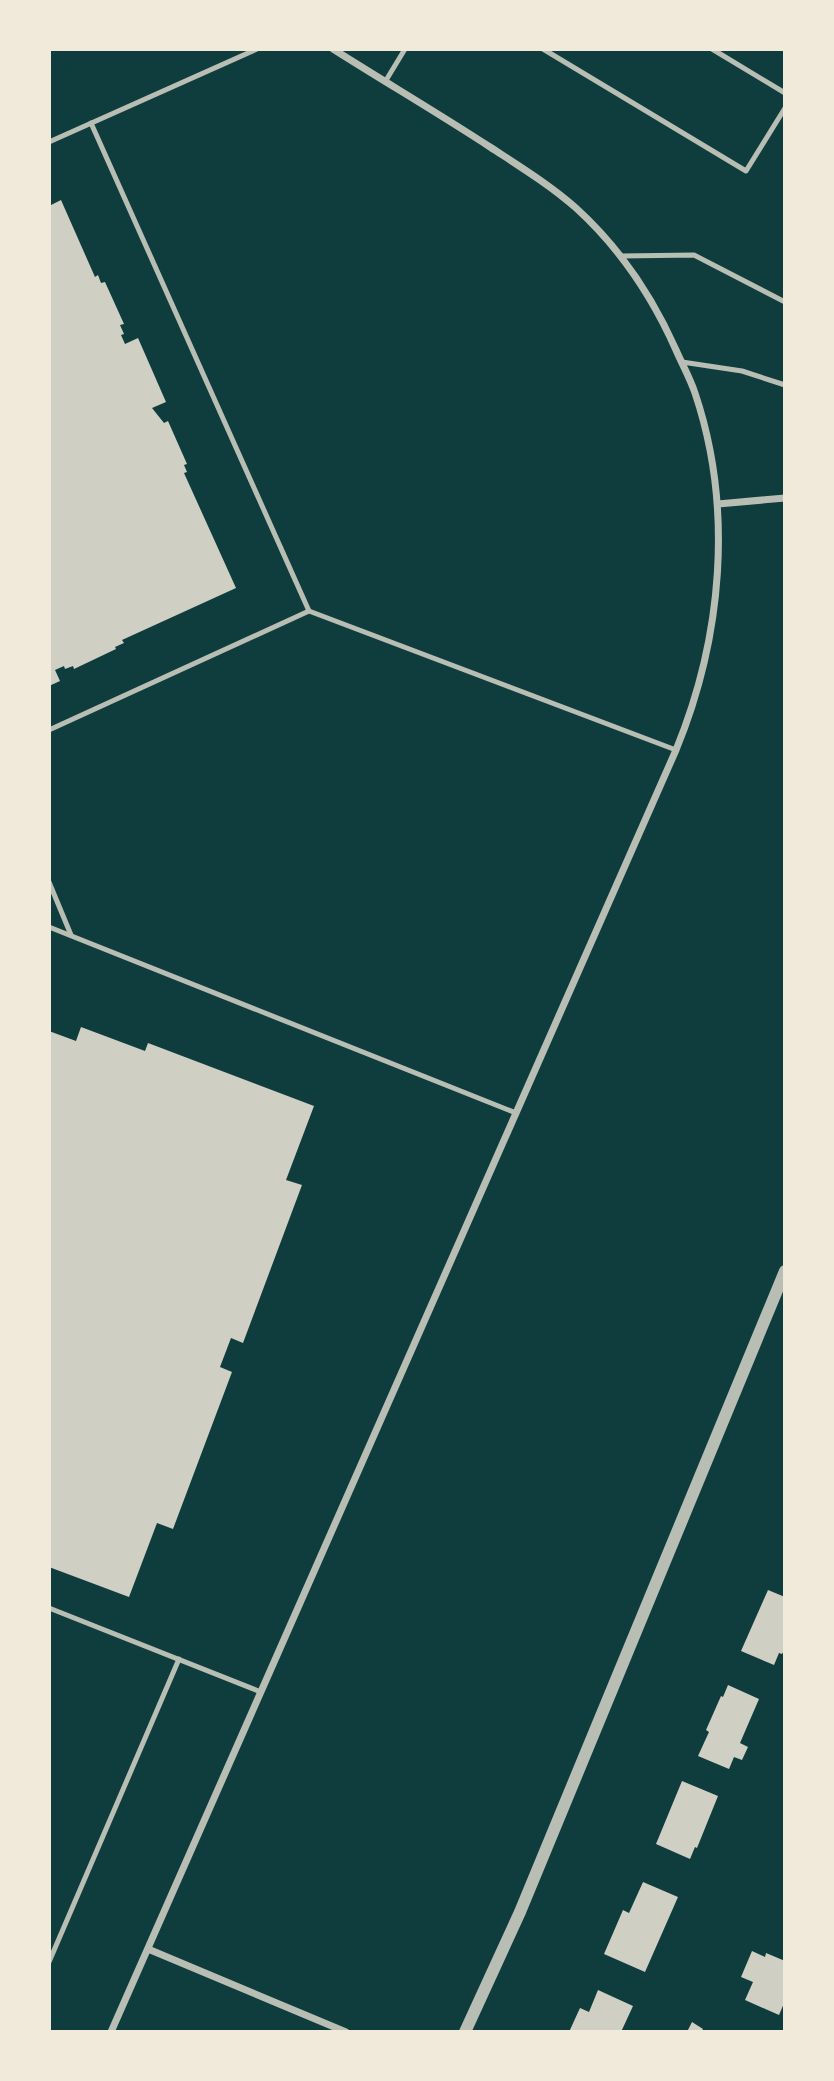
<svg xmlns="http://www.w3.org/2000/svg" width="834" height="2081" font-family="Cabin,sans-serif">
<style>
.building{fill:#cfcfc3}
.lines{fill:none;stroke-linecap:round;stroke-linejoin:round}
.service{stroke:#b8beb3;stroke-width:5}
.minor{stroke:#b8beb3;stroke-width:7}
.tertiary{stroke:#b8beb3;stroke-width:12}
</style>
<rect width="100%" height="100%" fill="#0f3d3e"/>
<g class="building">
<path d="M61,200L95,277L98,275L101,283L105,282L124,324L120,325L124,334L121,335L125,344L138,338L166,402L152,408L164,423L168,421L187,464L184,465L187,472L184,473L236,588L122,640L124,643L115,647L116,649L74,669L73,666L65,669L64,666L55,670L60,681L49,686V206Z"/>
<path d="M81,1027L145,1051L148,1043L314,1106L286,1180L302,1185L243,1343L231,1338L220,1367L232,1372L173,1529L157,1523L129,1597L49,1567V1031L76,1041Z"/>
<path d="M768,1590L785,1597V1649L782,1654L779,1653L774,1665L741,1651Z"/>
<path d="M728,1685L759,1699L740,1743L748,1747L742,1760L734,1757L729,1769L698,1756L709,1732L706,1730L721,1696L723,1697Z"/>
<path d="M682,1781L718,1796L697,1848L695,1847L690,1859L656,1844Z"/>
<path d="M643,1882L678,1897L645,1972L604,1954L623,1910L629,1913Z"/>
<path d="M752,1951L765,1957L766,1953L785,1961V2001L779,2015L745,2000L753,1982L741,1977Z"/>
<path d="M598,1990L633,2006L621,2032H569L580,2008L589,2012Z"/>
<path d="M692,2022L703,2029L701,2032H687Z"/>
</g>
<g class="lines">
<g class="service">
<path d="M543,49L746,171L785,108"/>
<path d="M712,49L785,93"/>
<path d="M385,82L405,49"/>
<path d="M91,123L309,611"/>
<path d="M49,142L257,49"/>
<path d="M621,256L694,255L785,302"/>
<path d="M682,362L742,371L785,385"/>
<path d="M49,730L309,611L676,750"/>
<path d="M49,882L71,935"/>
<path d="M49,927L516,1113"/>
<path d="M49,1608L261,1692"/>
<path d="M49,1962L179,1659"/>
</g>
<g class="minor">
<path d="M718,504L785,498"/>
<path d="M148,1949L346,2032"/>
<path d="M111,2032L676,750C722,638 734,509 695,393C690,378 682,364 676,350C652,296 620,248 576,208C550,185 519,166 490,147C438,113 385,82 333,49"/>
</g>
<path class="tertiary" d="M465,2032L520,1912L785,1271"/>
</g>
<rect width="834" height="2081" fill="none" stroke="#f1e9da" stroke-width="102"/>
</svg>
